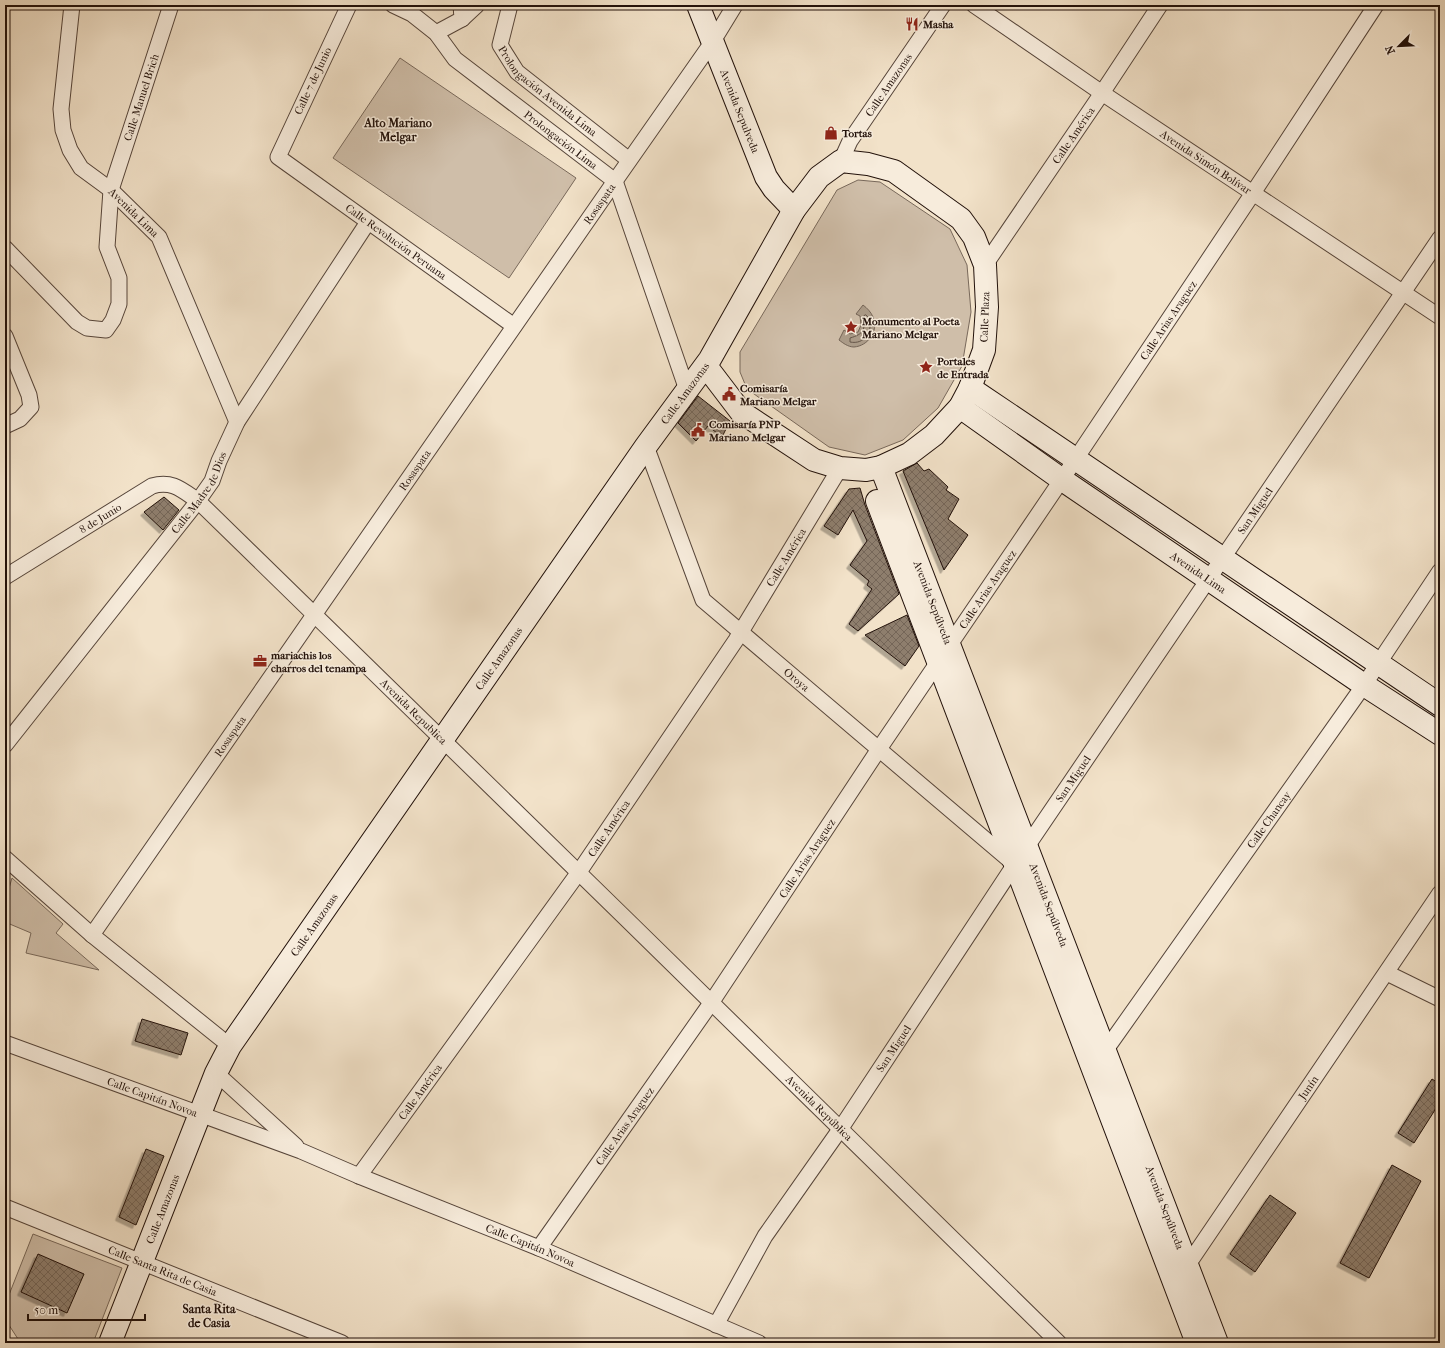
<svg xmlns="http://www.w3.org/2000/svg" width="1445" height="1348" font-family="'IM FELL French Canon',serif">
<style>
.park{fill:#cfbea9;stroke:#78685a}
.water{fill:#ab9b88;stroke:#746456}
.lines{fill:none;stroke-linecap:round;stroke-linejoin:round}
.shore{stroke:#665649;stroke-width:1}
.building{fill:url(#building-cross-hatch);stroke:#22110a;filter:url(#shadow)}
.street-casing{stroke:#56453a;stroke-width:17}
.secondary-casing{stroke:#22110a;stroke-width:24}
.street{stroke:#f7ecdc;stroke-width:15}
.secondary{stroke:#f7ecdc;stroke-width:22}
.labels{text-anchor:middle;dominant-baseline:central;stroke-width:3;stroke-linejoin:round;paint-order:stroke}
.poi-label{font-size:11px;font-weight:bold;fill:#22110a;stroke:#f7ecdc;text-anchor:start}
.street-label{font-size:11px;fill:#22110a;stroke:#f7ecdc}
.neighbourhood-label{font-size:12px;font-weight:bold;fill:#22110a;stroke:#f7ecdc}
</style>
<defs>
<pattern id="building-cross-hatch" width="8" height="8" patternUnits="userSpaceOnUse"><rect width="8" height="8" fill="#8e7e6d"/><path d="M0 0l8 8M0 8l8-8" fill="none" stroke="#746658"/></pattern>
<filter id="shadow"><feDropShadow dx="-3.5" dy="3.5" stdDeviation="0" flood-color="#0004"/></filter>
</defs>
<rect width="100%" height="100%" fill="#f2e2c9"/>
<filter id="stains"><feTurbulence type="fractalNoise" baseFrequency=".005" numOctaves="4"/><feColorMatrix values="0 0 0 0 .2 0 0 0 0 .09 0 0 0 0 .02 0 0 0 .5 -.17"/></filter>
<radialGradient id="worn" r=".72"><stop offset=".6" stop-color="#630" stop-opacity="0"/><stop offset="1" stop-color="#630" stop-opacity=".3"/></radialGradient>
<g class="park">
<path d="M400,58L576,178L509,278L333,158Z"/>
<path d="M858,180L880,182L950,229L967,265L971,312L962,366L938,408L903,440L865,455L829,447L747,389L740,372V352L837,190Z"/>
<path d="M12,878L63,924L56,933L99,970L26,953L31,933L5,922V902Z"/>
<path d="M33,1234L122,1268L93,1343H28L18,1339L5,1319V1305Z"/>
</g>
<path class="water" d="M863,305C867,308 871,312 873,317C879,331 868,346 854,347C848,347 843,343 839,340L844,330L850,334L858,332L861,325L860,316L856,314Z"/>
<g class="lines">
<path class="shore" d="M866,315L870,319C872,331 865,345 850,342V338C864,334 865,330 864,316Z"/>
</g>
<g class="building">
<path d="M698,396L730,421L722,437L708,426L696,441L678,423Z"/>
<path d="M917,463L924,471L929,469L948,487L946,490L959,499L948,519L968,535L944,570L903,471Z"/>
<path d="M860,488L865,505L899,594L858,631L849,624L872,589L867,585L869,581L850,565L867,541L853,510L838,535L824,526L849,489Z"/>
<path d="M164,497L179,510L163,530L144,512Z"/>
<path d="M907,615L919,646L905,666L865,635Z"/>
<path d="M142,1019L188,1033L181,1055L135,1041Z"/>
<path d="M1432,1079L1440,1084V1102L1414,1143L1398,1133Z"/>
<path d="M146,1149L164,1156L136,1225L119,1217Z"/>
<path d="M1392,1165L1421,1181L1369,1278L1340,1263Z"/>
<path d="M1270,1195L1296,1213L1255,1272L1230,1254Z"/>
<path d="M38,1254L84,1274L67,1313L21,1292Z"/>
</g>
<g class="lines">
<g class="street-casing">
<g id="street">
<path id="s1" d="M72,5L61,109L63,130L70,150L81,168L111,190L159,237L237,422"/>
<path id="s2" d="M349,5L278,157L514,326"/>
<path id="s3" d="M393,5L412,14L436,33L455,59L615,181L687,390"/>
<path id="s4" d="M510,5L500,45L517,72L629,160"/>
<path id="s5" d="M974,5L1102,93L1440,317"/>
<path d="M462,19L477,5"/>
<path d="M436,33L462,19L461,5"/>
<path id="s6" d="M841,161L850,141L943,5"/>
<path id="s7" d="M5,248L77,322L87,328L106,330L113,320L119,304V278L107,247L111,190L171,5"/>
<path id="s8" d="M985,265L1102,93L1160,5"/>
<path d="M5,336L29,395L31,407L20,419L5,426"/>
<path id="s9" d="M646,446L703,600L1013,863"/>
<path id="s10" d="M5,577L152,486C172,480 182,490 198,501C485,781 773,1062 1059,1343"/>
<path id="s11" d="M5,745L198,501L212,481L219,461L237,422L368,222"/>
<path d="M5,858L92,935L230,1046"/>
<path id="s12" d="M92,935L615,181L713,41L735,5"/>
<path d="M1387,973L1440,999"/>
<path id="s13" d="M5,1043L301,1151L359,1176L539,1248L759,1343"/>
<path id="s14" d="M1098,1054L1105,1051L1364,685L1440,571"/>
<path d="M216,1073L296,1146"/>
<path id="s15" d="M359,1176L579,872L736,640L840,468"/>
<path id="s16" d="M5,1207L342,1343"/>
<path id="s17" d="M539,1248L711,1003L879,749L1075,460L1253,193L1376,5"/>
<path id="s18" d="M1181,1268L1187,1266L1440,893"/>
<path id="s19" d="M716,1325L765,1236L841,1128L1015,864L1440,238"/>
</g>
</g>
<g class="secondary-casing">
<g id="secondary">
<path id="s20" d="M698,5L766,177L774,189L794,210"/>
<path d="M970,388L1440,705"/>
<path id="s21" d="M960,407L1061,479L1364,685L1440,734"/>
<path id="s22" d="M881,467L1217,1343"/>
<path d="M877,501L1197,1343"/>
<path id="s23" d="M110,1343L216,1073L230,1046L646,446L710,359L794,210L819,177L841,161L868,164L894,171L961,219L974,237L985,265L987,307L984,350L970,388L960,407L934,435L909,454L881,467L866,470L840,468L814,460L741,412L706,366"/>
</g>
</g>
<use href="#street" class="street"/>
<use href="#secondary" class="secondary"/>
</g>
<defs>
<g id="restaurant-bare" transform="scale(1.08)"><path d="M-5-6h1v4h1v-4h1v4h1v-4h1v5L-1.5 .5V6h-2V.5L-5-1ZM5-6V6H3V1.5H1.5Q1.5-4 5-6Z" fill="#8f2418" stroke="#f7ecdc" stroke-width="2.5" paint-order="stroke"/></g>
<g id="shop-bare" transform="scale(1.08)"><path d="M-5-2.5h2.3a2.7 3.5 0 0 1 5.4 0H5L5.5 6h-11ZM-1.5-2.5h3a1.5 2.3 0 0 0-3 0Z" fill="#8f2418" stroke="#f7ecdc" stroke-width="2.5" paint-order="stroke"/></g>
<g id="sight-bare" transform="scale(1.08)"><path d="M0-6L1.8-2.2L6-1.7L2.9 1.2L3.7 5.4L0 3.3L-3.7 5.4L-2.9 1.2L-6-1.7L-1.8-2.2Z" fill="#8f2418" stroke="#f7ecdc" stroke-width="2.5" paint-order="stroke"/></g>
<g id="civic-bare" transform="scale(1.08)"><path d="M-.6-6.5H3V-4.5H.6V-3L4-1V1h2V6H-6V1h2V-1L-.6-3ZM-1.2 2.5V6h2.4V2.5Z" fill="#8f2418" stroke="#f7ecdc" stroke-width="2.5" paint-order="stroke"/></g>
<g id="office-bare" transform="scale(1.08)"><path d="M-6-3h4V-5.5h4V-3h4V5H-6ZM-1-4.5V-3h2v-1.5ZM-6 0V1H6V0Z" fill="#8f2418" stroke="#f7ecdc" stroke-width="2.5" paint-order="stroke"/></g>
</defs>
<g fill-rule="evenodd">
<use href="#restaurant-bare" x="912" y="24"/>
<use href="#shop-bare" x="831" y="133"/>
<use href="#sight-bare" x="851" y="327"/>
<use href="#sight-bare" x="926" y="367"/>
<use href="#civic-bare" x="729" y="394"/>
<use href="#civic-bare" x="698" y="430"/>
<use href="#office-bare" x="260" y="661"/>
</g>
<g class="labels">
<g class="poi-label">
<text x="923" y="24">Masha</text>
<text x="842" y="133">Tortas</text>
<text x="862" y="321">Monumento al Poeta<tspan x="862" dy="13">Mariano Melgar</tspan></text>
<text x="937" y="361">Portales<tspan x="937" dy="13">de Entrada</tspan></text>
<text x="740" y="388">Comisaría<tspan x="740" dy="13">Mariano Melgar</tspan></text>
<text x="709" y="424">Comisaría PNP<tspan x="709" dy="13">Mariano Melgar</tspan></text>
<text x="271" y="655">mariachis los<tspan x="271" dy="13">charros del tenampa</tspan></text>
</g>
<g class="street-label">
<text transform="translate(313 81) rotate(-65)">Calle 7 de Junio</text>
<text stroke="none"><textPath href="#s6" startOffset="90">Calle Amazonas</textPath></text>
<text stroke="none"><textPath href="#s4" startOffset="108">Prolongación Avenida Lima</textPath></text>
<text stroke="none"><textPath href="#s7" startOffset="377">Calle Manuel Brich</textPath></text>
<text stroke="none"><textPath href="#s20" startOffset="114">Avenida Sepulveda</textPath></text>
<text stroke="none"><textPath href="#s8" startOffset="157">Calle América</textPath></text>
<text stroke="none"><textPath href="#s3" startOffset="217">Prolongación Lima</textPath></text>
<text stroke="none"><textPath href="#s5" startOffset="280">Avenida Simón Bolívar</textPath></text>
<text stroke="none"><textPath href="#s12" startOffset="890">Rosaspata</textPath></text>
<text stroke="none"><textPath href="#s1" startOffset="237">Avenida Lima</textPath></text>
<text stroke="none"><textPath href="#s2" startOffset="313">Calle Revolución Peruana</textPath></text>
<text transform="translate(985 317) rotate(-88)">Calle Plaza</text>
<text stroke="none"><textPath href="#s17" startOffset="1121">Calle Arias Araguez</textPath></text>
<text stroke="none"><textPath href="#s23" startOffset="1116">Calle Amazonas</textPath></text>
<text stroke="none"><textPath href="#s12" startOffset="566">Rosaspata</textPath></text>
<text stroke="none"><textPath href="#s11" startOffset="319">Calle Madre de Dios</textPath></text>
<text stroke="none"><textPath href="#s19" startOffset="977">San Miguel</textPath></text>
<text stroke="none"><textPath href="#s10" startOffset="112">8 de Junio</textPath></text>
<text stroke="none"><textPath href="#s15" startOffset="752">Calle América</textPath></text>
<text stroke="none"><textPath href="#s21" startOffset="290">Avenida Lima</textPath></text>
<text stroke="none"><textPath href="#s17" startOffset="797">Calle Arias Araguez</textPath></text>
<text stroke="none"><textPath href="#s22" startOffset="145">Avenida Sepúlveda</textPath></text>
<text stroke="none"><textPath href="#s23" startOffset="792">Calle Amazonas</textPath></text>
<text stroke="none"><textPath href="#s9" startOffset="287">Oroya</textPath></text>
<text stroke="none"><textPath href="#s10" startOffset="525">Avenida Republica</textPath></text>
<text stroke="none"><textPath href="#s12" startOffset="242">Rosaspata</textPath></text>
<text stroke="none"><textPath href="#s19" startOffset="653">San Miguel</textPath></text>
<text stroke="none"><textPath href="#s14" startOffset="291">Calle Chancay</textPath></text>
<text stroke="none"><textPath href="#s15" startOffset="428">Calle América</textPath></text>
<text stroke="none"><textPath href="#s17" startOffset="473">Calle Arias Araguez</textPath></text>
<text stroke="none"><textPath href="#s22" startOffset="469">Avenida Sepúlveda</textPath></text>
<text stroke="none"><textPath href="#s23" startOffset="468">Calle Amazonas</textPath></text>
<text stroke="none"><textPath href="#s19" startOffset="329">San Miguel</textPath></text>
<text stroke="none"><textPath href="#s18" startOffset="222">Junín</textPath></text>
<text stroke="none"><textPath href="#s15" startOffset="104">Calle América</textPath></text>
<text stroke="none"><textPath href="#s13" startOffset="157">Calle Capitán Novoa</textPath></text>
<text stroke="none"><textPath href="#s10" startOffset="1092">Avenida República</textPath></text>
<text stroke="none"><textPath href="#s17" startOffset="149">Calle Arias Araguez</textPath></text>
<text stroke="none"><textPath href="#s22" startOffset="793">Avenida Sepúlveda</textPath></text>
<text stroke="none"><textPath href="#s23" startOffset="144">Calle Amazonas</textPath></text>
<text stroke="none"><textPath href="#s13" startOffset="563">Calle Capitán Novoa</textPath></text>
<text stroke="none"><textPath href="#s16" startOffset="170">Calle Santa Rita de Casia</textPath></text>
</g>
<g class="neighbourhood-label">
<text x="398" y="123">Alto Mariano<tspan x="398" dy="14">Melgar</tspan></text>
<text x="209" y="1309">Santa Rita<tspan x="209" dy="14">de Casia</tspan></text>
</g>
</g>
<rect width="1445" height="1348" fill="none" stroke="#f2e2c9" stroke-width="20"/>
<rect x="6" y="6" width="1433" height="1336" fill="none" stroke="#22110a" stroke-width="2"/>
<rect x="10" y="10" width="1425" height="1328" fill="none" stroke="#22110a"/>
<g transform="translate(1399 46) rotate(246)" stroke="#f7ecdc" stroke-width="3" paint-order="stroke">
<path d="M0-3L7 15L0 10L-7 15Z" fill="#22110a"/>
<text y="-6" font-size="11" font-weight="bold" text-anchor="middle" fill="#22110a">N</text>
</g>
<path d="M28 1314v6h117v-6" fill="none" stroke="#22110a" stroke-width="2"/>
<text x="34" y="1314" font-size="12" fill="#22110a" stroke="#f7ecdc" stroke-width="3" paint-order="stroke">50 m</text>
<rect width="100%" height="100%" filter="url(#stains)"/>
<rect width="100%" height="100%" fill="url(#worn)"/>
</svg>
